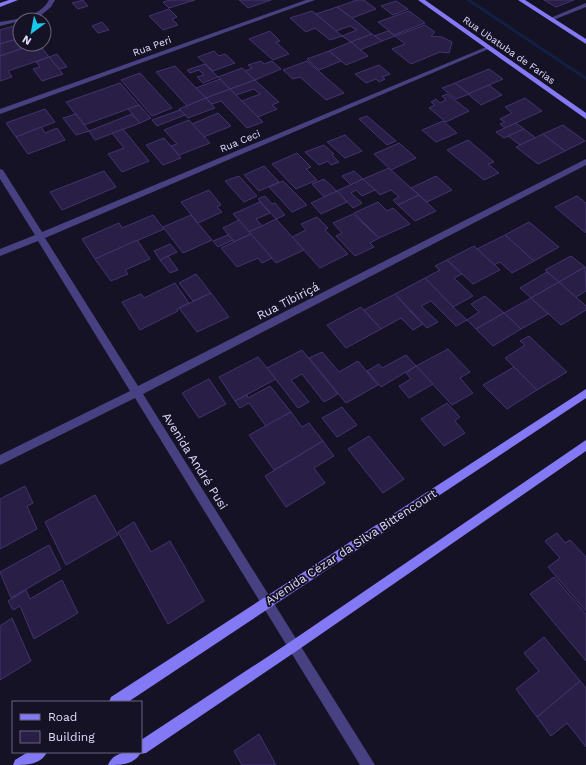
<svg xmlns="http://www.w3.org/2000/svg" width="586" height="765" font-family="'Work Sans',sans-serif">
<style>
.lines{fill:none;stroke-linecap:round;stroke-linejoin:round}
.stream{fill:#112146;fill-rule:evenodd}
.building{fill:#291f46;stroke:#433370}
.lane{fill:#474181;fill-rule:evenodd}
.street{fill:#474181;fill-rule:evenodd}
.secondary{fill:#8479f4;fill-rule:evenodd}
.labels{text-anchor:middle;dominant-baseline:central;stroke-width:4;stroke-linejoin:round;paint-order:stroke}
.far-street-label{font-size:10px;fill:#e0dafc;stroke:#161226}
.street-label{font-size:12px;fill:#e0dafc;stroke:#161226}
</style>
<rect width="100%" height="100%" fill="#161226"/>
<g class="lines">
<path class="stream" d="M466,0H471L586,77V80Z"/>
</g>
<g class="building">
<path d="M83,0L88,6L78,9L72,3Z"/>
<path d="M170,0H195L169,8L163,2Z"/>
<path d="M239,0H271L248,8Z"/>
<path d="M357,0H364L376,9L352,18L337,7Z"/>
<path d="M544,0H574L556,7Z"/>
<path d="M396,1L408,9L393,15L381,6Z"/>
<path d="M337,7L352,18L372,34L351,42L342,36L357,30L350,26L336,31L316,14Z"/>
<path d="M169,9L177,17L172,19L178,25L163,30L149,16Z"/>
<path d="M312,11L316,14L342,36L330,40L315,28L306,32L290,18Z"/>
<path d="M409,11L425,23L394,35L378,22Z"/>
<path d="M102,22L109,30L98,33L92,26Z"/>
<path d="M20,24V38L0,44V30Z"/>
<path d="M425,25L435,32L431,36L442,37L452,42L449,53L440,52L411,64L392,49L405,44L395,36Z"/>
<path d="M270,31L280,41L276,42L289,54L273,60L249,39Z"/>
<path d="M388,31L395,36L382,41L374,36Z"/>
<path d="M372,34L382,41L360,50L351,42Z"/>
<path d="M14,40L21,49L0,56V44Z"/>
<path d="M351,42L368,56L346,65L329,51Z"/>
<path d="M35,44H39L49,57L8,71L12,77L0,81V56Z"/>
<path d="M214,51L219,56L225,54L235,63L213,71L198,57Z"/>
<path d="M329,51L341,61L319,70L307,59Z"/>
<path d="M57,54L67,67L59,69L49,57Z"/>
<path d="M49,57L63,74L42,81L33,69L40,67L36,62Z"/>
<path d="M261,61L264,64L272,61L281,69L255,80L245,71L252,68L248,65Z"/>
<path d="M307,61L344,93L326,100L300,77L293,79L283,70Z"/>
<path d="M205,64L218,77L203,83L197,77L204,75L199,70L190,73L187,70Z"/>
<path d="M379,65L390,74L382,77L385,79L379,82L376,79L366,83L355,74Z"/>
<path d="M175,66L196,88L206,98L187,106L156,72Z"/>
<path d="M242,68L255,80L230,89L218,77Z"/>
<path d="M489,69L503,79L469,94L455,83Z"/>
<path d="M140,73L172,108L152,116L121,80Z"/>
<path d="M220,79L230,89L206,98L196,88Z"/>
<path d="M255,80L279,102L272,105L277,109L258,117L242,101L260,94L254,89L236,95L230,89Z"/>
<path d="M120,83L139,105L84,125L66,102Z"/>
<path d="M455,83L469,94L456,99L442,88Z"/>
<path d="M489,85L502,95L481,105L468,94Z"/>
<path d="M230,89L263,122L247,128L221,101L212,104L206,98Z"/>
<path d="M447,94L469,111L446,122L429,108L435,105L431,102L436,99L440,103L446,100L442,96Z"/>
<path d="M206,98L215,108L188,118L179,109Z"/>
<path d="M525,98L542,111L505,128L500,124L505,122L500,119L512,113L505,107Z"/>
<path d="M139,105L151,118L140,123L128,109Z"/>
<path d="M45,109L55,122L16,137L6,123Z"/>
<path d="M180,110L185,115L157,126L152,120Z"/>
<path d="M218,113L231,126L204,137L192,124Z"/>
<path d="M76,114L89,131L76,135L63,118Z"/>
<path d="M132,114L140,123L95,140L89,131Z"/>
<path d="M367,116L396,141L387,145L359,119Z"/>
<path d="M189,120L210,143L179,155L171,146L177,144L164,130Z"/>
<path d="M443,121L457,133L436,142L422,130Z"/>
<path d="M516,123L524,129L504,138L496,132Z"/>
<path d="M563,125L585,141L565,151L543,134Z"/>
<path d="M41,127L45,133L57,128L65,140L28,154L16,137Z"/>
<path d="M123,129L149,161L122,172L108,154L124,148L112,133Z"/>
<path d="M524,129L536,138L520,145L508,136Z"/>
<path d="M543,134L565,151L538,164L516,147Z"/>
<path d="M345,135L362,151L345,158L327,142Z"/>
<path d="M164,138L181,158L163,165L146,145Z"/>
<path d="M468,140L494,162L488,164L499,173L484,180L447,150Z"/>
<path d="M399,143L416,158L391,170L374,154Z"/>
<path d="M324,145L334,154L332,155L339,162L331,165L328,161L319,165L305,152Z"/>
<path d="M297,153L311,167L306,169L317,180L296,189L272,164Z"/>
<path d="M264,166L279,182L259,191L244,175Z"/>
<path d="M389,168L411,188L419,195L398,205L393,200L399,197L391,190L380,195L363,179Z"/>
<path d="M104,171L116,187L62,210L50,192Z"/>
<path d="M354,171L363,179L351,185L342,176Z"/>
<path d="M239,176L257,196L244,202L225,181Z"/>
<path d="M436,176L452,190L427,202L411,188Z"/>
<path d="M324,179L337,191L324,197L312,184Z"/>
<path d="M363,179L375,190L362,196L356,190L351,193L362,203L353,208L337,191Z"/>
<path d="M283,181L307,205L292,212L269,187Z"/>
<path d="M209,190L221,205L217,207L222,212L198,223L181,202Z"/>
<path d="M337,191L347,202L321,214L311,203Z"/>
<path d="M419,195L436,211L415,221L398,205Z"/>
<path d="M265,196L272,204L275,203L285,215L276,219L258,199Z"/>
<path d="M577,196L586,203V233L555,207Z"/>
<path d="M260,202L270,213L256,219L262,226L249,232L233,214Z"/>
<path d="M378,202L387,211L393,208L410,224L379,238L354,213Z"/>
<path d="M353,214L379,238L370,243L374,247L355,256L336,236L342,233L333,223Z"/>
<path d="M153,215L164,229L95,259L82,239L119,223L122,228Z"/>
<path d="M191,215L212,240L183,253L163,227Z"/>
<path d="M317,217L328,228L325,230L348,254L320,268L292,237L306,230L301,224Z"/>
<path d="M276,219L304,250L276,263L249,232Z"/>
<path d="M239,220L251,234L234,242L223,228Z"/>
<path d="M529,222L559,247L534,261L505,235Z"/>
<path d="M251,234L272,258L262,263L258,258L237,267L221,248Z"/>
<path d="M228,235L233,240L218,247L213,241Z"/>
<path d="M505,235L534,261L512,273L500,262L494,265L477,249Z"/>
<path d="M137,240L150,259L125,270L128,274L111,281L95,259Z"/>
<path d="M170,244L177,252L160,260L154,251Z"/>
<path d="M474,246L500,270L473,284L447,260Z"/>
<path d="M168,256L178,270L170,273L160,260Z"/>
<path d="M571,256L585,267L559,282L545,270Z"/>
<path d="M447,260L462,274L454,278L473,296L453,307L425,278L440,270L435,266Z"/>
<path d="M585,267L586,291L576,297L559,282Z"/>
<path d="M547,272L559,282L531,298L520,288Z"/>
<path d="M196,274L211,293L193,301L179,283Z"/>
<path d="M425,278L453,307L467,320L456,326L431,301L421,306L438,322L427,328L395,294Z"/>
<path d="M559,282L586,306V310L561,325L531,298Z"/>
<path d="M175,283L189,303L177,309L178,311L140,330L122,302L141,294L144,298Z"/>
<path d="M211,293L229,317L197,332L179,308Z"/>
<path d="M395,294L411,312L423,324L413,330L401,318L381,329L364,310Z"/>
<path d="M485,296L504,313L476,329L467,320L479,312L471,304Z"/>
<path d="M531,298L548,314L521,329L504,313Z"/>
<path d="M361,307L381,329L346,348L327,325Z"/>
<path d="M504,313L521,329L493,346L476,329Z"/>
<path d="M529,336L567,372L537,390L505,358L525,345L520,341Z"/>
<path d="M448,349L470,372L460,378L473,393L452,405L416,366Z"/>
<path d="M302,350L338,394L324,402L302,374L291,380L309,402L298,408L267,368Z"/>
<path d="M322,352L339,372L358,361L378,385L346,403L309,358Z"/>
<path d="M406,355L416,366L381,387L367,371L379,364L382,368Z"/>
<path d="M258,357L276,379L235,401L219,377Z"/>
<path d="M416,366L433,384L409,398L399,386L411,379L406,373Z"/>
<path d="M514,367L537,390L507,409L483,385Z"/>
<path d="M209,379L226,404L199,418L182,393Z"/>
<path d="M270,386L291,412L266,426L249,403L240,408L235,401L247,395L248,398Z"/>
<path d="M447,403L460,417L455,421L465,433L444,446L421,419Z"/>
<path d="M342,407L357,425L337,437L322,418Z"/>
<path d="M291,412L302,427L309,423L323,441L274,470L249,435Z"/>
<path d="M369,436L404,479L383,493L348,449Z"/>
<path d="M323,441L334,456L314,468L325,483L286,507L265,476Z"/>
<path d="M25,486L33,503L27,506L37,529L0,549V499Z"/>
<path d="M95,495L118,535L66,565L45,522Z"/>
<path d="M134,522L151,552L170,541L204,601L168,624L118,532Z"/>
<path d="M557,533L565,543L570,540L586,557V611L548,567L560,558L545,541Z"/>
<path d="M49,545L61,569L11,598L0,572Z"/>
<path d="M554,577L586,614V661L530,594Z"/>
<path d="M62,580L78,613L34,639L20,606L13,610L8,601L26,590L30,599Z"/>
<path d="M12,618L31,661L0,680V626Z"/>
<path d="M544,637L580,681L537,717L516,689L539,671L524,653Z"/>
<path d="M580,681L586,688V747L567,723L551,736L537,717Z"/>
<path d="M259,734L276,765H242L234,751Z"/>
</g>
<g class="lines">
<path class="lane" d="M49,0H55L51,7L40,16L0,26V22C17,19 40,17 49,0Z"/>
<g class="street">
<path d="M306,0H315L0,114V109Z"/>
<path d="M586,3V7L553,20L548,19Z"/>
<path d="M486,47L491,48L45,238L138,386L586,159V165L143,394L375,765H360L135,398L0,465V455L130,391L38,241L0,256V249L35,235L0,179V169L3,170L42,232Z"/>
</g>
<g class="secondary">
<path d="M9,0H18L0,7V3Z"/>
<path d="M418,0H425L586,113V119Z"/>
<path d="M518,0H525L586,39V44Z"/>
<path d="M586,389V398L128,702H109L111,697Z"/>
<path d="M586,440V451L298,650L146,753L140,754C133,765 120,765 108,765C114,751 128,752 141,752V740L290,642Z"/>
<path d="M28,752H47C41,765 26,765 13,765L15,760Z"/>
</g>
</g>
<g class="labels">
<g class="far-street-label">
<text transform="translate(152 46) rotate(-20)">Rua Peri</text>
<text transform="translate(509 50) rotate(35)">Rua Ubatuba de Farias</text>
<text transform="translate(240 141) rotate(-23)">Rua Ceci</text>
</g>
<g class="street-label">
<text transform="translate(288 301) rotate(-27)">Rua Tibiriçá</text>
<text transform="translate(195 461) rotate(58)">Avenida André Pusi</text>
<text transform="translate(351 547) rotate(-33)">Avenida Cézar da Silva Bittencourt</text>
</g>
</g>
<rect x="12" y="701" width="130" height="52" fill="#161226" stroke="#67627c"/>
<rect x="20" y="714" width="20" height="6" fill="#8479f4" stroke="#67627c"/>
<text x="48" y="721" font-size="12" fill="#e0dafc">Road</text>
<rect x="20" y="731" width="20" height="12" fill="#291f46" stroke="#67627c"/>
<text x="48" y="741" font-size="12" fill="#e0dafc">Building</text>
<g transform="translate(32 32) rotate(212)"><circle r="19" fill="#161226" stroke="#67627c"/>
<path d="M0-3L7 15L0 10L-7 15Z" fill="#16c9ec"/>
<text y="-6" font-size="11" font-weight="bold" text-anchor="middle" fill="#e0dafc">N</text>
</g>
</svg>
